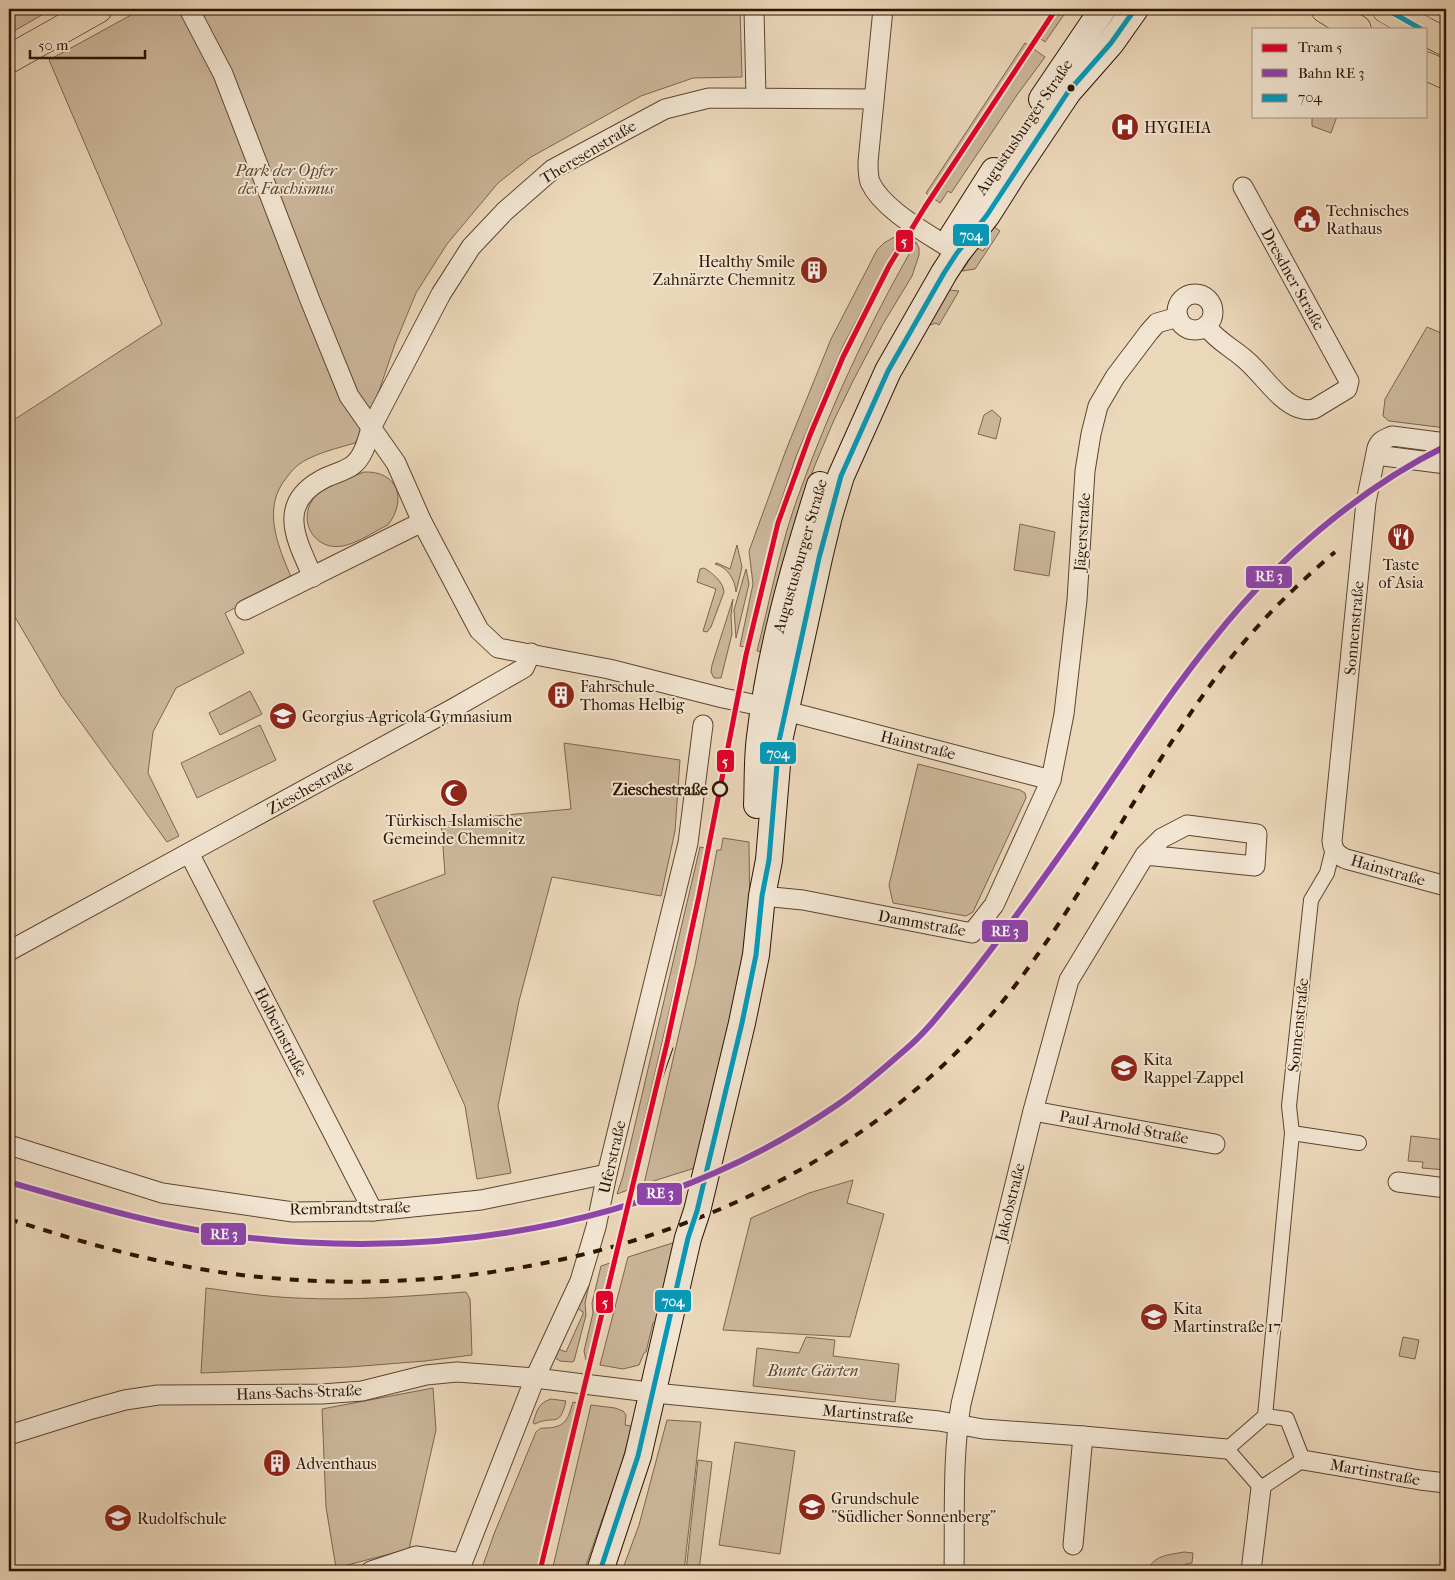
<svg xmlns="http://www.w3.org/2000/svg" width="1455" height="1580" font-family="'IM FELL French Canon',serif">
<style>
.green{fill:#cbb69a;stroke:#7c654e}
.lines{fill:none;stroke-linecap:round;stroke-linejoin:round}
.pedestrian-casing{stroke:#5c4530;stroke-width:16}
.minor-casing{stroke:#5c4530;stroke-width:21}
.secondary-casing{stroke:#2d1402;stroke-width:28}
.primary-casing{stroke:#2d1402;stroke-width:29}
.pedestrian{stroke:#f2e5d2;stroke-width:14}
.minor{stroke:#f2e5d2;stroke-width:19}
.secondary{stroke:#f2e5d2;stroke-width:26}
.primary{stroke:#ebd7b9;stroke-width:28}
.tram{stroke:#2d1402;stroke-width:1}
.rail{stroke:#2d1402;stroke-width:4;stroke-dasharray:9 9;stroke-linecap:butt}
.bus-1-casing{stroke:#f2e5d2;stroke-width:9}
.bus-1{stroke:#049aba;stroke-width:5}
.rail-1-casing{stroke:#f2e5d2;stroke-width:10}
.rail-1{stroke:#8e44ad;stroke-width:6}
.tram-1-casing{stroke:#f2e5d2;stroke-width:9}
.tram-1{stroke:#e4002b;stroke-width:5}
.bus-dot{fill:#2d1402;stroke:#f2e5d2;stroke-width:2}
.stop-dot{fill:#f2e5d2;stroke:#2d1402;stroke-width:2.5}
.labels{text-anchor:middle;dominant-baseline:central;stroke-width:4;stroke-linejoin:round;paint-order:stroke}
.street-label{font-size:16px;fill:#2d1402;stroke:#f2e5d2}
.poi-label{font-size:16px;fill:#2d1402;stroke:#f2e5d2;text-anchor:start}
.park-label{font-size:16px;font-style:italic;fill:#5c4530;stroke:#f2e5d2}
.stop-label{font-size:16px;font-weight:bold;fill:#2d1402;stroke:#f2e5d2;text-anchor:end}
.line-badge{stroke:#f2e5d2;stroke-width:2}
.badge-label{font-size:14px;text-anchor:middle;font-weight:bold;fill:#fff}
</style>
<rect width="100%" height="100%" fill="#ebd7b9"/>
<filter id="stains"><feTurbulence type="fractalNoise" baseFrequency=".004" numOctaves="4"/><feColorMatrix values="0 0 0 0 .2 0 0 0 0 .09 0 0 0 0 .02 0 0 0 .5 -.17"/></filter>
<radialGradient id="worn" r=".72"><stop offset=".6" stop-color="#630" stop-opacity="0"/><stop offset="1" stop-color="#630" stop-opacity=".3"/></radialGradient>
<g class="green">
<path d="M19,9H52L9,34V14Z"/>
<path d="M142,9H740L742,77L693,78L641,96L531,157L498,183L447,244L416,293L395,344L368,423L355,443C338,448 320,452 304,461C297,465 292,470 287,477C261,508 278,546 292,579L225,613L244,653L176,688L153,732L148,773L179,836L167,842L61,695L9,607V423L162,324L49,60Z"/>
<path d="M1053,9H1068L1045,42L1035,35Z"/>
<path d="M1025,43L1045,57L1017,95L951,193L948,191L940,203L926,193Z"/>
<path d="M1312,116H1337L1331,133L1312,126Z"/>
<path d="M993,226L1000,231L975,269L962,271L977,248L983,251L991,239L987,235Z"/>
<path d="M903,232L843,346L797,454L777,513L744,647L740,646L753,584L749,551L786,450L831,339L877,250L884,243Z"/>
<path d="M916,242L919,248V255L912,276L883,324L854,379L834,420L815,465L797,514L763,652L757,651C769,604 778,556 793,511C825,418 867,327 916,242Z"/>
<path d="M949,290L959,291L939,325L936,323L927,326Z"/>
<path d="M1427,327L1446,335V428L1389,421L1383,416L1385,399Z"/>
<path d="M992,410L1001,418L996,439L978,434L984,415Z"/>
<path d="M364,472C399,471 407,500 388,525C375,531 361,541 347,545C313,555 293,515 319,493C327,487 354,476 364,472Z"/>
<path d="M1020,524L1055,532L1049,576L1014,570Z"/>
<path d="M737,545L742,567L736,592C735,579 727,567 715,564L717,563L730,569Z"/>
<path d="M704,568C712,573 723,581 724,592L711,627L707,632L703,631L716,589L697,582L700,569Z"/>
<path d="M746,569L749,584L736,638L734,610Z"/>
<path d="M733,599L731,616L732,634L721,678H714L711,672L712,665Z"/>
<path d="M250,691L262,714L220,735L209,713Z"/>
<path d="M260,725L276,760L197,798L181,763Z"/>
<path d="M564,743L680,760L675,831L661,896L552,877L519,1001L498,1106L511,1173L477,1179L465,1106L373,901L445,874L441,821L571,809Z"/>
<path d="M918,764L1020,790L1025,793L1026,798L973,912L966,916L893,903L889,885Z"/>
<path d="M723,838L749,842L750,925L698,1167L644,1184L695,965L717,850H721Z"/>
<path d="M700,847L705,848L688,930L628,1190L617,1194L623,1176Z"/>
<path d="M1411,1136L1446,1140V1170L1422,1168L1423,1162L1408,1161Z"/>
<path d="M853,1180L847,1203L884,1214L850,1337L723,1330L751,1218L809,1193Z"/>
<path d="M682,1240L659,1322L653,1323L646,1352L644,1353L639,1365L623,1369L600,1365L628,1257Z"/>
<path d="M610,1263L588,1360H586L584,1351L593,1313L592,1303L601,1266Z"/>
<path d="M589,1285L585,1303L586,1315L574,1361L572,1362L560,1361L555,1358L556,1348L566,1352L583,1314V1312L575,1307L584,1288Z"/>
<path d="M206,1288C236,1292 267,1297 297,1298C354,1301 410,1296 466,1292L470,1299L472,1355L425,1361L350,1367L201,1373Z"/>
<path d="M806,1337L835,1340L833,1356L899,1364L895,1402L753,1386L757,1348L799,1353Z"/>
<path d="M1403,1337L1419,1340L1415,1359L1399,1356Z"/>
<path d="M433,1388L436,1430L409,1549L336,1568L326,1507L322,1409Z"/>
<path d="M551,1399L566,1401C559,1430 554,1414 535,1424L533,1423C537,1411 538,1403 551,1399Z"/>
<path d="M573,1402L577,1403L537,1571H481L494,1534L536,1432C540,1428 541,1428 547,1428C566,1427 568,1419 573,1402Z"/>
<path d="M591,1405L615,1408L623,1411L626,1415L625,1425L632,1426L621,1466L584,1571H552Z"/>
<path d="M667,1420L701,1422L684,1571H622L639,1525Z"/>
<path d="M735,1442L795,1451L780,1554L719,1545Z"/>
<path d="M698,1460L712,1462L699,1571H686Z"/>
<path d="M1184,1552L1193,1553L1192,1563L1186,1564L1177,1571H1147C1154,1555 1168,1555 1184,1552Z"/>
</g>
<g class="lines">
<g class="pedestrian-casing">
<g id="pedestrian">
<path d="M1292,1133L1359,1143"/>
<path d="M1265,1416L1287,1419L1303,1460L1261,1488L1227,1449L1265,1416L1292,1133L1289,1106L1311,900L1327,873L1333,849"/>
</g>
</g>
<g class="minor-casing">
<g id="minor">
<path d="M189,9L223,74L310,300L349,396L396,463L422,522L479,630L498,648L609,669L723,698L786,711L1051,780"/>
<path d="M754,9L756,98"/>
<path d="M883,9L868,162C868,169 868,176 870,182C883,211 931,235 957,253"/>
<circle cx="1195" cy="312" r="18"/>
<path d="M1206,326C1217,341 1234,349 1247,361C1263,375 1279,401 1299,408C1304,410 1309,410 1314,409L1347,389L1349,381L1243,187"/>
<path d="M1446,443L1392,436C1385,439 1380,440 1377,448L1366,502L1332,841C1333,851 1337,855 1346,859L1446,886"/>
<path d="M1376,455L1446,464"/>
<path d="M313,577C297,541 276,505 321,480C331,474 344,472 353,465C364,456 367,441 371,428L441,294L471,247L505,211L553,169L665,109L709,98L874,99"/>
<path d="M245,610L422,522"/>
<path d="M189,853L373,1211"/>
<path d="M762,896L803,900L972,933L994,905L1051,780L1064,714L1077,600L1085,471L1091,434L1098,406L1115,377L1149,332L1157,323L1178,317"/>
<path d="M9,951L454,708L524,668L531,653"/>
<path d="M1033,1111L1215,1144"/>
<path d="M9,1145L162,1193L293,1212L373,1211L481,1200L607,1174"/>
<path d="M1398,1182L1446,1188"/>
<path d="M9,1435L92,1409L125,1400L158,1395L322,1394L362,1391L426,1375L457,1372L535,1378L665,1394L939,1421L983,1429L1083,1436L1227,1449"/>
<path d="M1303,1460L1420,1480L1446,1483"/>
<path d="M1073,1545L1083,1436"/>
<path d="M371,1571L416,1556L461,1563"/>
<path d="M459,1571L535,1378L580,1281L596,1227L607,1174L688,843L703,725"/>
<path d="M954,1571C955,1517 952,1457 961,1404L1033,1111L1069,980L1145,855L1162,838L1187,825L1257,834L1255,866L1145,855"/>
<path d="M1251,1571L1261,1488"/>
</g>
</g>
<g class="secondary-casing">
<g id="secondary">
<path d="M1042,99L1103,9"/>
<path d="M952,237L994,171"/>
<path d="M757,805C758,783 757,759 760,737C770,650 794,567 820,485"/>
<path d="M600,1571L638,1456L688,1238L697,1211L742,1023L756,955L762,896L769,860L779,741L819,558L829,516L841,476L888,371L944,273L957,253L987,215L1013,174L1068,92L1111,43L1135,9"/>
</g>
</g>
<g class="primary-casing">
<g id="primary">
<path d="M1325,9L1357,29"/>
<path d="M1386,9L1421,29"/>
<path d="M1426,32L1446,42"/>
<path d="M9,59L98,9"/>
<path d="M1426,66L1446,75"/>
</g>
</g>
<use href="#pedestrian" class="pedestrian"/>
<use href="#minor" class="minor"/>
<use href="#secondary" class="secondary"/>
<use href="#primary" class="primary"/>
<path class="tram" d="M648,1120L673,1048"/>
<path class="rail" d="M9,1219C87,1244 167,1267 250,1276C533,1307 849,1212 1023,975C1096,876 1150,763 1226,664C1258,623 1295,586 1335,552"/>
<g class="bus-1-casing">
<g id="bus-1">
<path d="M1386,9L1421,29"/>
<path d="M600,1571L638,1456L688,1238L697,1211L742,1023L756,955L762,896L769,860L779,741L819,558L841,476L888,371L944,273L957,253L987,215L1068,92L1111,43L1135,9"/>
</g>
</g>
<use href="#bus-1" class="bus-1"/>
<g class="rail-1-casing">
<path id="rail-1" d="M9,1182C88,1205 169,1229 251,1238C454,1260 666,1222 837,1105C861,1089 884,1068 906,1049C928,1030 946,1006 965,983C1006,932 1043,879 1081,825C1125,762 1166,697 1215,637C1274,562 1360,488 1446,446"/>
</g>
<use href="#rail-1" class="rail-1"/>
<g class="tram-1-casing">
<path id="tram-1" d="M540,1571L667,1043L699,896L746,655L778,523L810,435L843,357L889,266L925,207L1056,9"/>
</g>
<use href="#tram-1" class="tram-1"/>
</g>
<defs>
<g id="hospital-disc" transform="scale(1.4375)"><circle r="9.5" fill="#8f2418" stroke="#f2e5d2"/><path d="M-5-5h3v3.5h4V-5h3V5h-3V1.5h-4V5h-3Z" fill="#fff"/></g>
<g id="civic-disc" transform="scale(1.4375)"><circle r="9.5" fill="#8f2418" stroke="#f2e5d2"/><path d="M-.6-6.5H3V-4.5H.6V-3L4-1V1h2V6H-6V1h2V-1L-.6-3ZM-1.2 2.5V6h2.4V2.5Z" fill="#fff"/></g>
<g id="building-disc" transform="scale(1.4375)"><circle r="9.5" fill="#8f2418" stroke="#f2e5d2"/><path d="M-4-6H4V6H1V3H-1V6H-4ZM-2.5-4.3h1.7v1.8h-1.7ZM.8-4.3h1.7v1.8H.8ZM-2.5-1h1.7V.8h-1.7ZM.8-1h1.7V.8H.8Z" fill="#fff"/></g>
<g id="restaurant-disc" transform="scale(1.4375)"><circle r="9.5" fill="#8f2418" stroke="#f2e5d2"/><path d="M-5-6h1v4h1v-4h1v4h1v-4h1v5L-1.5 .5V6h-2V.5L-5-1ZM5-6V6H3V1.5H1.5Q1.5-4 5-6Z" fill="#fff"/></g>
<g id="school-disc" transform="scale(1.4375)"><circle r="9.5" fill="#8f2418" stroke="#f2e5d2"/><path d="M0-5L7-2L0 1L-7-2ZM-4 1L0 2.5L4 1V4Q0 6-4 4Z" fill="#fff"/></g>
<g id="mosque-disc" transform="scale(1.4375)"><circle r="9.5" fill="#8f2418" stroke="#f2e5d2"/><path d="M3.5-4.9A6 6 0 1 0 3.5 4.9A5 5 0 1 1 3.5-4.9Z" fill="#fff"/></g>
</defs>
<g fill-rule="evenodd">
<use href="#hospital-disc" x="1125" y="127"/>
<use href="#civic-disc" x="1307" y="219"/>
<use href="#building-disc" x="814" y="270"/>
<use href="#restaurant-disc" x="1401" y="537"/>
<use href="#building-disc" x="561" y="695"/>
<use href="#school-disc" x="283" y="716"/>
<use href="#mosque-disc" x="454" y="793"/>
<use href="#school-disc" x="1124" y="1068"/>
<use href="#school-disc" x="1154" y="1317"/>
<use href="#building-disc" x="277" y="1463"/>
<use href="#school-disc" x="812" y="1507"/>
<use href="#school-disc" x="118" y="1518"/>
</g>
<circle class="bus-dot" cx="1071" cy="88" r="4.5"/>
<circle class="stop-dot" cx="720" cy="789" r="7"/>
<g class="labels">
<g class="street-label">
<text transform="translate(1024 127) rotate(-56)">Augustusburger Straße</text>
<text transform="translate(588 152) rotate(-31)">Theresenstraße</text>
<text transform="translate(1293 279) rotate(61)">Dresdner Straße</text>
<text transform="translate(1082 532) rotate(-86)">Jägerstraße</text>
<text transform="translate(800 556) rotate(-74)">Augustusburger Straße</text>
<text transform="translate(1354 628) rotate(-85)">Sonnenstraße</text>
<text transform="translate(918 745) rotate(14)">Hainstraße</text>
<text transform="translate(310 787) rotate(-29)">Zieschestraße</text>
<text transform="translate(1388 870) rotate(16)">Hainstraße</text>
<text transform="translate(922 923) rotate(10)">Dammstraße</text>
<text transform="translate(1298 1025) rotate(-84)">Sonnenstraße</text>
<text transform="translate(281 1032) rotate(63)">Holbeinstraße</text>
<text transform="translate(1124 1127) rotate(10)">Paul-Arnold-Straße</text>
<text transform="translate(612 1157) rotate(-77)">Uferstraße</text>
<text transform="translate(1010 1202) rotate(-76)">Jakobstraße</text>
<text transform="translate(350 1208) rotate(-1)">Rembrandtstraße</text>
<text transform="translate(299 1392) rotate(-2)">Hans-Sachs-Straße</text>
<text transform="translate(868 1414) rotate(5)">Martinstraße</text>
<text transform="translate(1375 1472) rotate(10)">Martinstraße</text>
</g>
<g class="poi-label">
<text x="1144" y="127">HYGIEIA</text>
<text x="1326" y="210">Technisches<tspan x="1326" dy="18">Rathaus</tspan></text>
<text x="795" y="261" text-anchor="end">Healthy Smile<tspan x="795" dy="18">Zahnärzte Chemnitz</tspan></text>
<text x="1401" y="564" text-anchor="middle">Taste<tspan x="1401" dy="18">of Asia</tspan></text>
<text x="580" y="686">Fahrschule<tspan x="580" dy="18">Thomas Helbig</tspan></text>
<text x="302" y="716">Georgius-Agricola-Gymnasium</text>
<text x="454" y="820" text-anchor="middle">Türkisch-Islamische<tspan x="454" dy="18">Gemeinde Chemnitz</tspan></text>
<text x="1143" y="1059">Kita<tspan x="1143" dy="18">Rappel-Zappel</tspan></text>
<text x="1173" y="1308">Kita<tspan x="1173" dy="18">Martinstraße 17</tspan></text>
<text x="296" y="1463">Adventhaus</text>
<text x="831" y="1498">Grundschule<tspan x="831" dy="18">"Südlicher Sonnenberg"</tspan></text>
<text x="137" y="1518">Rudolfschule</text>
</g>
<g class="park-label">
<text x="286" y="170">Park der Opfer<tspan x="286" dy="18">des Faschismus</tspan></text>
<text x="813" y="1370">Bunte Gärten</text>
</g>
<g class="stop-label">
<text x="708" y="789">Zieschestraße</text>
</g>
</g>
<g class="line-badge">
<rect x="952" y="223" width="38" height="24" rx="5" fill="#049aba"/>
<rect x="895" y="229" width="19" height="24" rx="5" fill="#e4002b"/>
<rect x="1245" y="565" width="48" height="24" rx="5" fill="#8e44ad"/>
<rect x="759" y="741" width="38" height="24" rx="5" fill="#049aba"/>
<rect x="716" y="749" width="19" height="24" rx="5" fill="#e4002b"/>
<rect x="981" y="919" width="48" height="24" rx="5" fill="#8e44ad"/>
<rect x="636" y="1182" width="47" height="24" rx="5" fill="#8e44ad"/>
<rect x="200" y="1222" width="47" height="24" rx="5" fill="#8e44ad"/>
<rect x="654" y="1289" width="38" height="24" rx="5" fill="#049aba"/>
<rect x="595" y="1290" width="19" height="24" rx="5" fill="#e4002b"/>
</g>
<g class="badge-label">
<text x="971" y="240">704</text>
<text x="904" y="246">5</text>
<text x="1269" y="581">RE 3</text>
<text x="778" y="758">704</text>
<text x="725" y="766">5</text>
<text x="1005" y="936">RE 3</text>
<text x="660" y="1198">RE 3</text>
<text x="224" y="1239">RE 3</text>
<text x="673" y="1306">704</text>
<text x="605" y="1307">5</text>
</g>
<rect width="1455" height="1580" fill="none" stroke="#ebd7b9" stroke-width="30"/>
<rect x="10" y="10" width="1435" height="1560" fill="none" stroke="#2d1402" stroke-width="2.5"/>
<rect x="15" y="15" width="1425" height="1550" fill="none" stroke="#2d1402"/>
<rect x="1252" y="28" width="175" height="90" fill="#f2e5d2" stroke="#a3917f"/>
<rect x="1262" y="44" width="25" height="8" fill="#e4002b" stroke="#a3917f"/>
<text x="1298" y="52" font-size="15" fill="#2d1402">Tram 5</text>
<rect x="1262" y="69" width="25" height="8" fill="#8e44ad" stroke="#a3917f"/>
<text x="1298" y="78" font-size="15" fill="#2d1402">Bahn RE 3</text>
<rect x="1262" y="94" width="25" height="8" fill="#049aba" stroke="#a3917f"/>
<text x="1298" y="102" font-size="15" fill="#2d1402">704</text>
<path d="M30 50v8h115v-8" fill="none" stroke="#2d1402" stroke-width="2.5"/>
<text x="38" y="50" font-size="15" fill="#2d1402" stroke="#f2e5d2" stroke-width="4" paint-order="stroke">50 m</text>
<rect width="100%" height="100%" filter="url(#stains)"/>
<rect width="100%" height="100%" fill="url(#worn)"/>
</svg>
